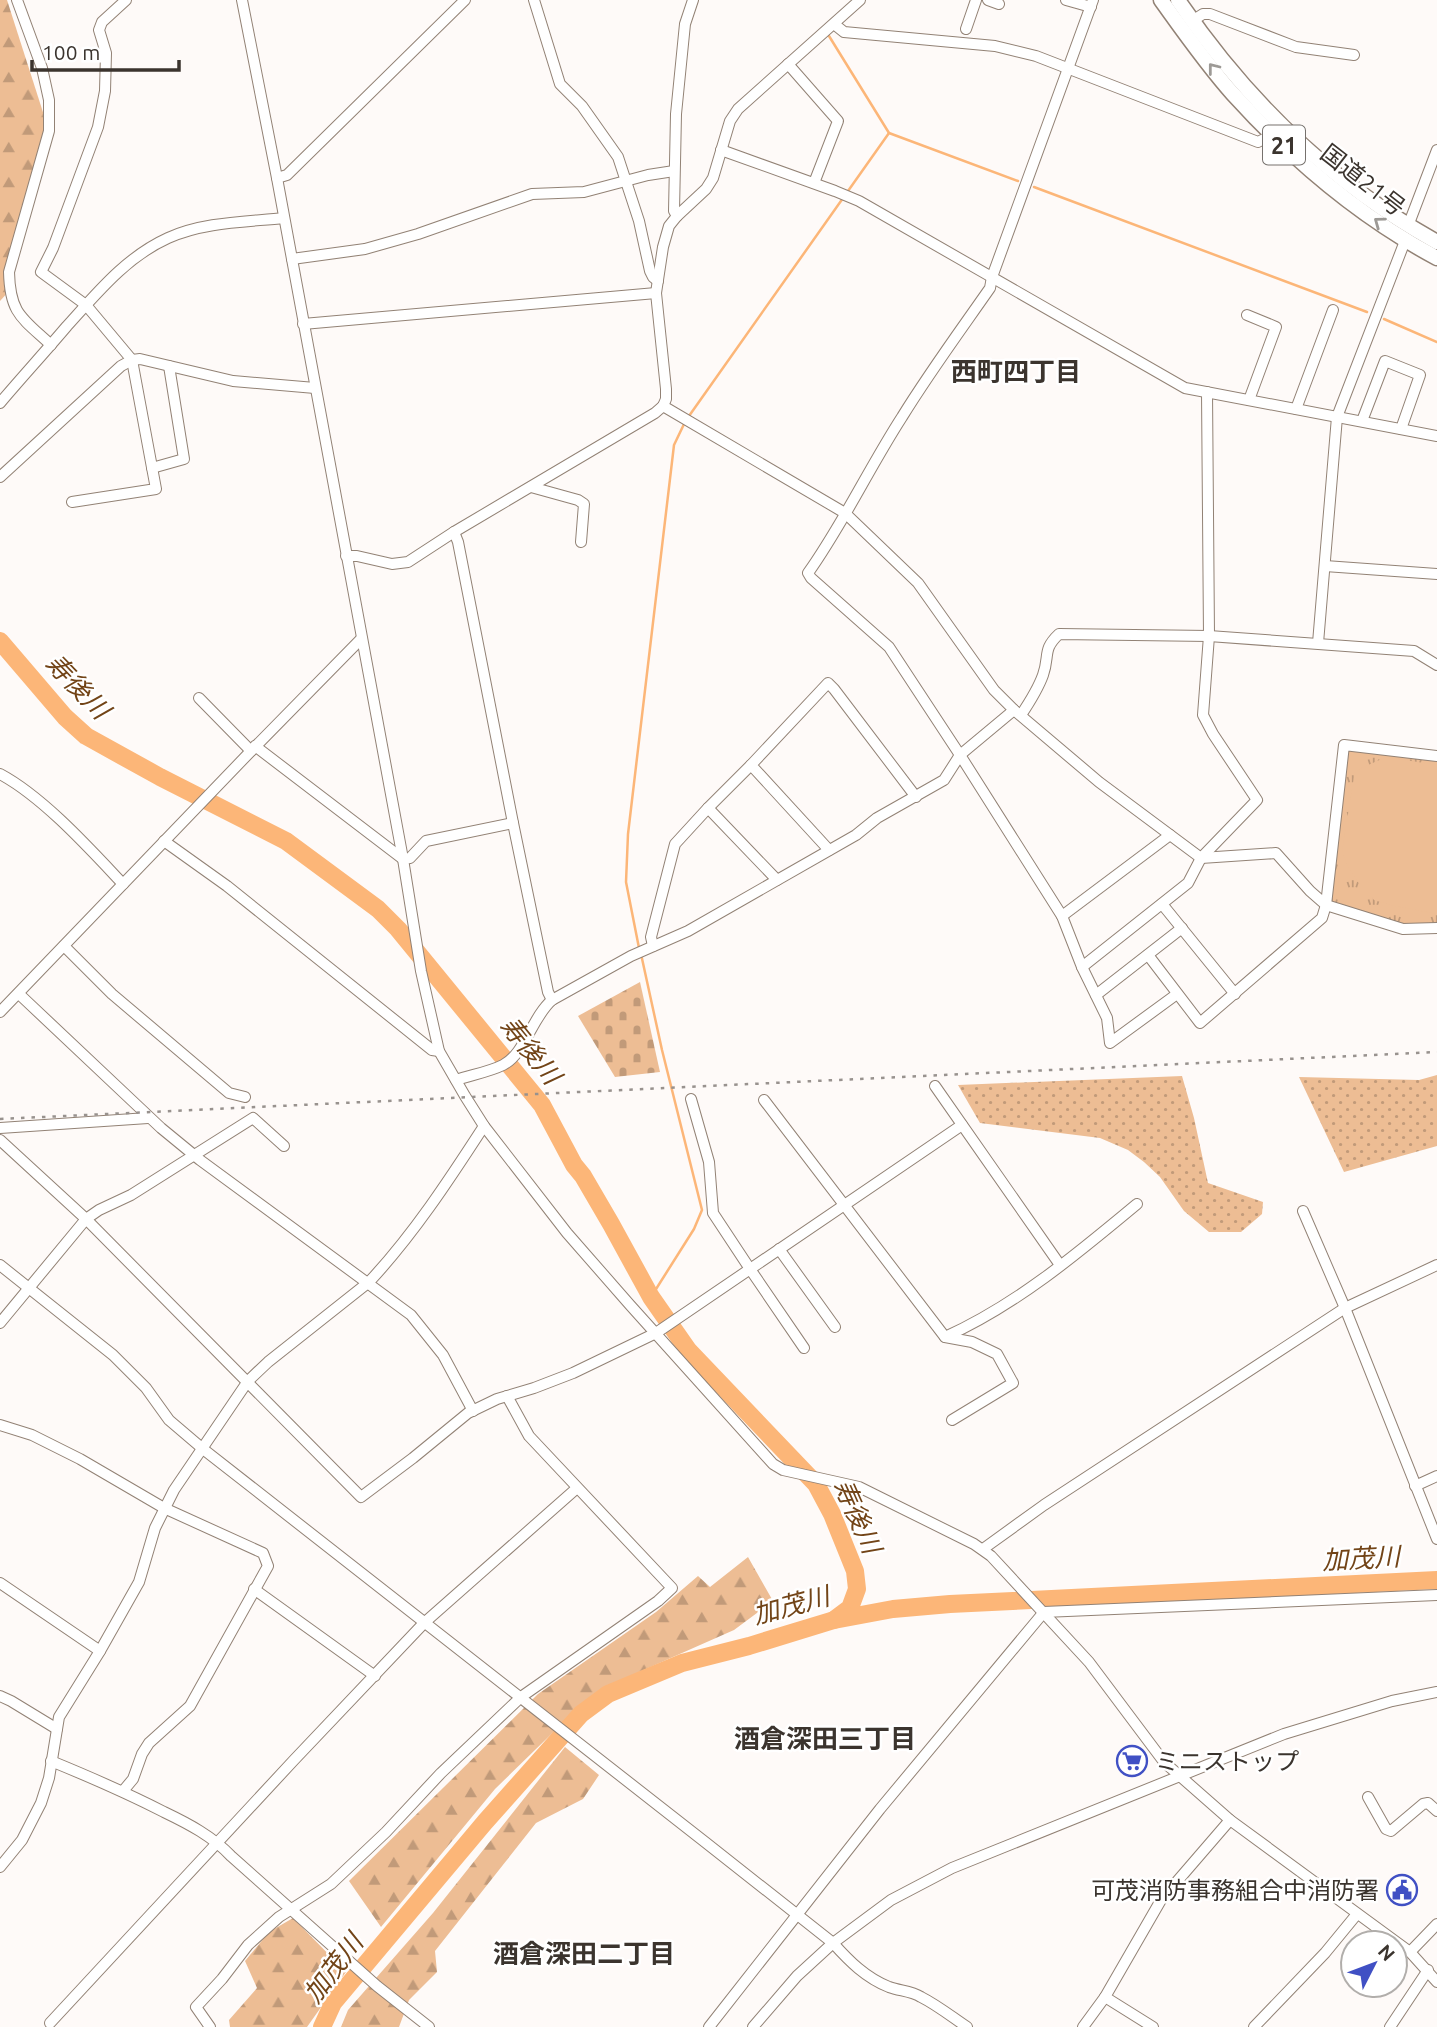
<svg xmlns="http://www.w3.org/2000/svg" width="1437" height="2027" font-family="Ubuntu,'Noto Sans JP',sans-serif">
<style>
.grass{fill:url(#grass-dots)}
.forest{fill:url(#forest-firs)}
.cemetery{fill:url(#cemetery-stones)}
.park{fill:url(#park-tufts)}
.garden{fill:#edbd94}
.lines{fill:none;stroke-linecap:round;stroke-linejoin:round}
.stream{stroke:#fcb678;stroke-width:2.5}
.river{stroke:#fcb678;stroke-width:18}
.minor-casing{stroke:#928275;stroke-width:12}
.highway-casing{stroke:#928275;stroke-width:17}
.minor{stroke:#fff;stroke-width:10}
.highway{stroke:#fff;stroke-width:14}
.rail{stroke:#98928e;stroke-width:2.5;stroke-dasharray:3.5 7;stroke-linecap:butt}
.oneway{stroke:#9d9a96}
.labels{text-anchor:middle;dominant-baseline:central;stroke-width:5;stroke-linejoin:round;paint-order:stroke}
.shield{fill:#fff;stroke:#76716d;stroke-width:2}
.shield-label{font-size:23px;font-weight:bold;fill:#3b342e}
.street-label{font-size:24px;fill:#3b342e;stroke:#fff}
.poi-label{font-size:24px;fill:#3b342e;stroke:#fff;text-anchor:start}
.neighbourhood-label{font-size:26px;font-weight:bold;fill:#3b342e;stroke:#fff}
.water-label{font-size:26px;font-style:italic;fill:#724417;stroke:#fff}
</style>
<defs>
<pattern id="grass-dots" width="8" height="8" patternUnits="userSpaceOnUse" patternTransform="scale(1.75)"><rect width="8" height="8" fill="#edbd94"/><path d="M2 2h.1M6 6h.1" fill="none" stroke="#c19a79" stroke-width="1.8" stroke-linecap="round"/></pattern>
<pattern id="forest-firs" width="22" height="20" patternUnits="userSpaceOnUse" patternTransform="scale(1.75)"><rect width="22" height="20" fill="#edbd94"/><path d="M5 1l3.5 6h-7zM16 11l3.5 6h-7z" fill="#c19a79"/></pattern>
<pattern id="cemetery-stones" width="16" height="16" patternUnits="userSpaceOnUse" patternTransform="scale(1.75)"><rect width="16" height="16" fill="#edbd94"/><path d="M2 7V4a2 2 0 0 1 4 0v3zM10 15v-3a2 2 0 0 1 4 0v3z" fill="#c19a79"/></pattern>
<pattern id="park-tufts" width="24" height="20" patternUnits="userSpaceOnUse" patternTransform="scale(1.75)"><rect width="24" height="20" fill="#edbd94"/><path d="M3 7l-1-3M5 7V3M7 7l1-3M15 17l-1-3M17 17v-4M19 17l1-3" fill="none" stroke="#c19a79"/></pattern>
</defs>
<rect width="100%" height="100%" fill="#fefaf8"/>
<g class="grass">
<path d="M1437,1075V1146L1344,1172L1299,1077L1419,1080Z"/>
<path d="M1182,1076L1194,1118L1208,1183L1263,1202L1262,1214L1241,1232H1209L1184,1211L1160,1177L1144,1162L1128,1150L1100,1138L980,1123L958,1085Z"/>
</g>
<g class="forest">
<path d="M0,0H7L49,131L10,290L0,301Z"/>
<path d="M748,1557L773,1601L734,1630L630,1676L587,1702L572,1714L495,1789L381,1927L349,1881L538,1694L656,1612L698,1576L710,1587Z"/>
<path d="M565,1747L599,1775L583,1799L536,1823L435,1951L437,1972L409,2000L399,2027H341L348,2010L433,1913Z"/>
<path d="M293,1918L346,1972L307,2027H230L229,2020L257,1988L245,1961L269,1932Z"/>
</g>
<path class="cemetery" d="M640,982L660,1072L615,1077L578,1016Z"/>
<path class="park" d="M1344,745L1437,756V928L1403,929L1326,905Z"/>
<path class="garden" d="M1386,757L1437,765V914L1390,905L1374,900L1360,885L1348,867L1342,851L1355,771Z"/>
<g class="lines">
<g class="stream">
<path d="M829,36L889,133L1018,181"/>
<path d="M1034,187L1367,312"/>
<path d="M1384,319L1437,342"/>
<path d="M689,416L889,133"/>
<path d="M639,948L626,882L628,834L674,445L685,422"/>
<path d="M641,954L662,1050L702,1210L694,1229L651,1297"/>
</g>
<g class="river">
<path d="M0,641L65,717L86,736L160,777L286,841L378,909L398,929L542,1105L574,1165L583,1176L611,1224L651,1297L688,1350L816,1484L832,1514L855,1571L857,1589L850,1608L834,1620"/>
<path d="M322,2027L333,2003L485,1822L581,1714L608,1694L682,1663L749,1646L834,1620L893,1609L950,1604L1437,1580"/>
</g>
<g class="minor-casing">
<g id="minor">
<path d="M17,0L42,68L49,100V131L9,272C10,314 22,318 51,345"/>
<path d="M242,0L277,178L403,859L421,971L439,1051L465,1096L484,1126L567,1233L630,1305L773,1464L783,1470L859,1487L974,1544L991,1556L1089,1662L1164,1762L1230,1820L1410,1952L1437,1982"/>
<path d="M534,0L560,84L582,106L618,157L639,221L650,271L653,277L658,281"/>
<path d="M988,0L999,4"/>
<path d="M1066,0L1091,7"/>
<path d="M1093,0L992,277L990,288C960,331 929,373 902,417C869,468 843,524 808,573L811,578L889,647L960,755L1062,916L1082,967L1107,1018L1110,1043L1177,994"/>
<path d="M1192,21L1203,14H1210L1296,47L1354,55"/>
<path d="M834,24L844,32L995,46L1036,56L1258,142L1272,135"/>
<path d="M966,29L976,0"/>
<path d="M788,64L838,121L814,183"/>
<path d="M721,150L835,191L859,201L1185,388L1437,436"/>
<path d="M277,178L287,175L465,0"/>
<path d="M677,216L674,211L676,114L685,24L693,0"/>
<path d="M1408,226L1437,150"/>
<path d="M292,259L365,249L418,234L532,194L584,192L648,175L674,171"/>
<path d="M1247,315L1276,327L1249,400"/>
<path d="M303,324L656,293"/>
<path d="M0,403C22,377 45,352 67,326C97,293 126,257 168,238C203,222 245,222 284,218"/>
<path d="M663,406L666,399V389L656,293L663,247L669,226L677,216L706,189L713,178L730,121L738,109L860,0"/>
<path d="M1296,409L1333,310"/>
<path d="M1362,421L1385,361L1420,375L1401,429"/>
<path d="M152,468L184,459L169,366"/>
<path d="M0,477L121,366L132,360L140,359L233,381L315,388"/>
<path d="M531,487L578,500L584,504L581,542"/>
<path d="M72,502L156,489L132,360L86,305L41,272L53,248L98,127L105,91L106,53L99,30L102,22L126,0"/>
<path d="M454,532L458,542L513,823L548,992L552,1000"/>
<path d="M346,556H357L392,564L408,562L454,532L655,413L663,406L845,513L918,583L994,690L1014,710L1099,782L1201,858L1276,853L1310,891L1326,905L1403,929L1437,928"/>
<path d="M1325,566L1437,574"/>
<path d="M1318,643L1337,417L1405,241"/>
<path d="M199,698L251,751"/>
<path d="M1021,715C1029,703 1038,689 1043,675C1050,655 1042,650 1059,634L1209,636L1414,651L1437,665"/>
<path d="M255,746L403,859L410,858L426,841L513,823"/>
<path d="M0,774C43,797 89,848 123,884"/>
<path d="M708,808L751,765"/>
<path d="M164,841L227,886L432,1050L439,1051"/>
<path d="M829,850L751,765L828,683L834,689L916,797"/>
<path d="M1162,904L1235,994"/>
<path d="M1062,916L1170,835"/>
<path d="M64,946L112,994L229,1093L245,1097"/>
<path d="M653,946L651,937L675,844L708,808L777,880"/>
<path d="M1148,955L1200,1023L1322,918L1326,905L1344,745L1437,756"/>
<path d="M1082,967L1188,883L1201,858L1257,800L1213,734L1203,715L1209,636L1207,392"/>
<path d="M19,994L161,1128L200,1160L411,1315L443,1355L473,1411"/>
<path d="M1096,995L1182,928"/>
<path d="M0,1012L251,751L361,639"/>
<path d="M456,1080C471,1075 489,1072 503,1065C525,1054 532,1017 552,1000L631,956L688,931L856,835L877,818L944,780L960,755L1014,710"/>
<path d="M935,1086L1060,1265"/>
<path d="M691,1099L709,1162L713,1213L750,1269L804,1348"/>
<path d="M764,1100L945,1337L972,1342L997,1354L1013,1383L952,1420"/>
<path d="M0,1128L148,1118"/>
<path d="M0,1140L86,1219L361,1497L413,1458L468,1413L497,1399L534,1388L573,1373L656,1333L962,1125"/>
<path d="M1303,1211L1345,1308L1437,1539"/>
<path d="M779,1249L835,1327"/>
<path d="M0,1265L113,1355L146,1388L169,1420L203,1449L705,1842L833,1943C849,1961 866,1978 889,1987C900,1991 911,1991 921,1997C937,2005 952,2017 967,2027"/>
<path d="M0,1323L86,1219L99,1210L131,1195L253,1118L284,1146"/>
<path d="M945,1337C1016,1305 1077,1254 1137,1204"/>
<path d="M0,1425L32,1435L80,1459L164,1508L263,1553L268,1566L190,1706L149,1743L142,1754L133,1779L123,1791"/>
<path d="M1415,1486L1437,1476"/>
<path d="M983,1549L1044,1505L1345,1308L1437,1265"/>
<path d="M0,1583L100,1651"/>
<path d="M254,1589L375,1676"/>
<path d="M0,1696L11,1701L57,1729"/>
<path d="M51,1761C90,1777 127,1793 164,1812C189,1824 212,1836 231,1856L377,1986L429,2027"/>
<path d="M1368,1797L1386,1829L1391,1831L1423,1804L1428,1803L1437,1811"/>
<path d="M0,1867L22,1840L41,1803L49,1778L59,1717L100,1651L139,1582L155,1528L174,1490L248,1381L268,1362L369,1282C413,1235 449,1180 484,1126"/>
<path d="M1410,1952L1437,1924"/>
<path d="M1105,1997L1153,2027"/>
<path d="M50,2023L294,1760L424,1623L577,1488"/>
<path d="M210,2027L196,2007L222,1979L248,1945L279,1917L331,1884L386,1832L441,1773L521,1697L658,1601L672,1588L529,1436L507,1396"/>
<path d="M709,2027L880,1809L1044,1612L1437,1595"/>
<path d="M753,2027L797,1976L833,1943L891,1900L952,1868L1284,1734L1392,1701L1437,1692"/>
<path d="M1083,2027L1105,1997L1161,1900L1230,1820"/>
<path d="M1254,2027L1325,1953L1357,1914"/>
<path d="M1390,2027L1428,1970"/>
</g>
</g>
<g class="highway-casing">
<g id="highway">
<path d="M1161,0C1184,32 1207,65 1233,94C1291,158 1360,217 1437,258"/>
<path d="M1178,0C1245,99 1332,184 1437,242"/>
</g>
</g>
<use href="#minor" class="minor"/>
<use href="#highway" class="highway"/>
<path class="rail" d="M0,1119L1437,1052"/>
</g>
<defs><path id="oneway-chevron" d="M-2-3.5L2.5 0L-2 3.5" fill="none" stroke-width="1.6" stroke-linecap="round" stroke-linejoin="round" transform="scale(1.75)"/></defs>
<g class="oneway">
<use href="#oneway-chevron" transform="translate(1213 68) rotate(-128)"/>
<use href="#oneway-chevron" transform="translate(1379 222) rotate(-144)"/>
</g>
<defs>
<g id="supermarket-ring" transform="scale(1.575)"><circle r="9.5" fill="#fff" stroke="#4050c4" stroke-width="1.5"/><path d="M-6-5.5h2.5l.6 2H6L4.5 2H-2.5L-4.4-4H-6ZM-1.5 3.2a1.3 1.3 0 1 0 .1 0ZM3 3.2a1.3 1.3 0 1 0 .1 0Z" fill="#4050c4"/></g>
<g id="civic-ring" transform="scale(1.575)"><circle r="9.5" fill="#fff" stroke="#4050c4" stroke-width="1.5"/><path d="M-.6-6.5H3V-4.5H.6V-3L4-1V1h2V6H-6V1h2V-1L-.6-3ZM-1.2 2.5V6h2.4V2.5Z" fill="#4050c4"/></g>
</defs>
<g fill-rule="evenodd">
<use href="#supermarket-ring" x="1132" y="1761"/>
<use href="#civic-ring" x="1402" y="1890"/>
</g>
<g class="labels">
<rect class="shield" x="1263" y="125.5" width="42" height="39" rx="5"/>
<g class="shield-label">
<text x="1284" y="145">21</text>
</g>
<g class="street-label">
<text transform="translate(1363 180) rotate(38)">国道21号</text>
</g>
<g class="poi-label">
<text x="1155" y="1761">ミニストップ</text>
<text x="1379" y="1890" text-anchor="end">可茂消防事務組合中消防署</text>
</g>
<g class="neighbourhood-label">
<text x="1016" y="371">西町四丁目</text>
<text x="825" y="1738">酒倉深田三丁目</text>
<text x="584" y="1953">酒倉深田二丁目</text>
</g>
<g class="water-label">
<text transform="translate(78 686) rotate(46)">寿後川</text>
<text transform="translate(531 1050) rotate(51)">寿後川</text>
<text transform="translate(858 1516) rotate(66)">寿後川</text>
<text transform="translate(1361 1558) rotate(-3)">加茂川</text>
<text transform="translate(791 1605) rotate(-15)">加茂川</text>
<text transform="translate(333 1968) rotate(-53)">加茂川</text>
</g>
</g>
<g transform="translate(1374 1964) rotate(48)"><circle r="33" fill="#ffffff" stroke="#b1aeab" stroke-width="2"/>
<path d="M0-5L12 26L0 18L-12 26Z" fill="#4050c4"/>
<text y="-10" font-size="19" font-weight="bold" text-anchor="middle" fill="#3b342e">N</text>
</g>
<path d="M32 60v10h147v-10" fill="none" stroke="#3b342e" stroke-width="3.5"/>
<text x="42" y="60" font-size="21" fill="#3b342e" stroke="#ffffff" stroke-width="5" paint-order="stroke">100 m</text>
</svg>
